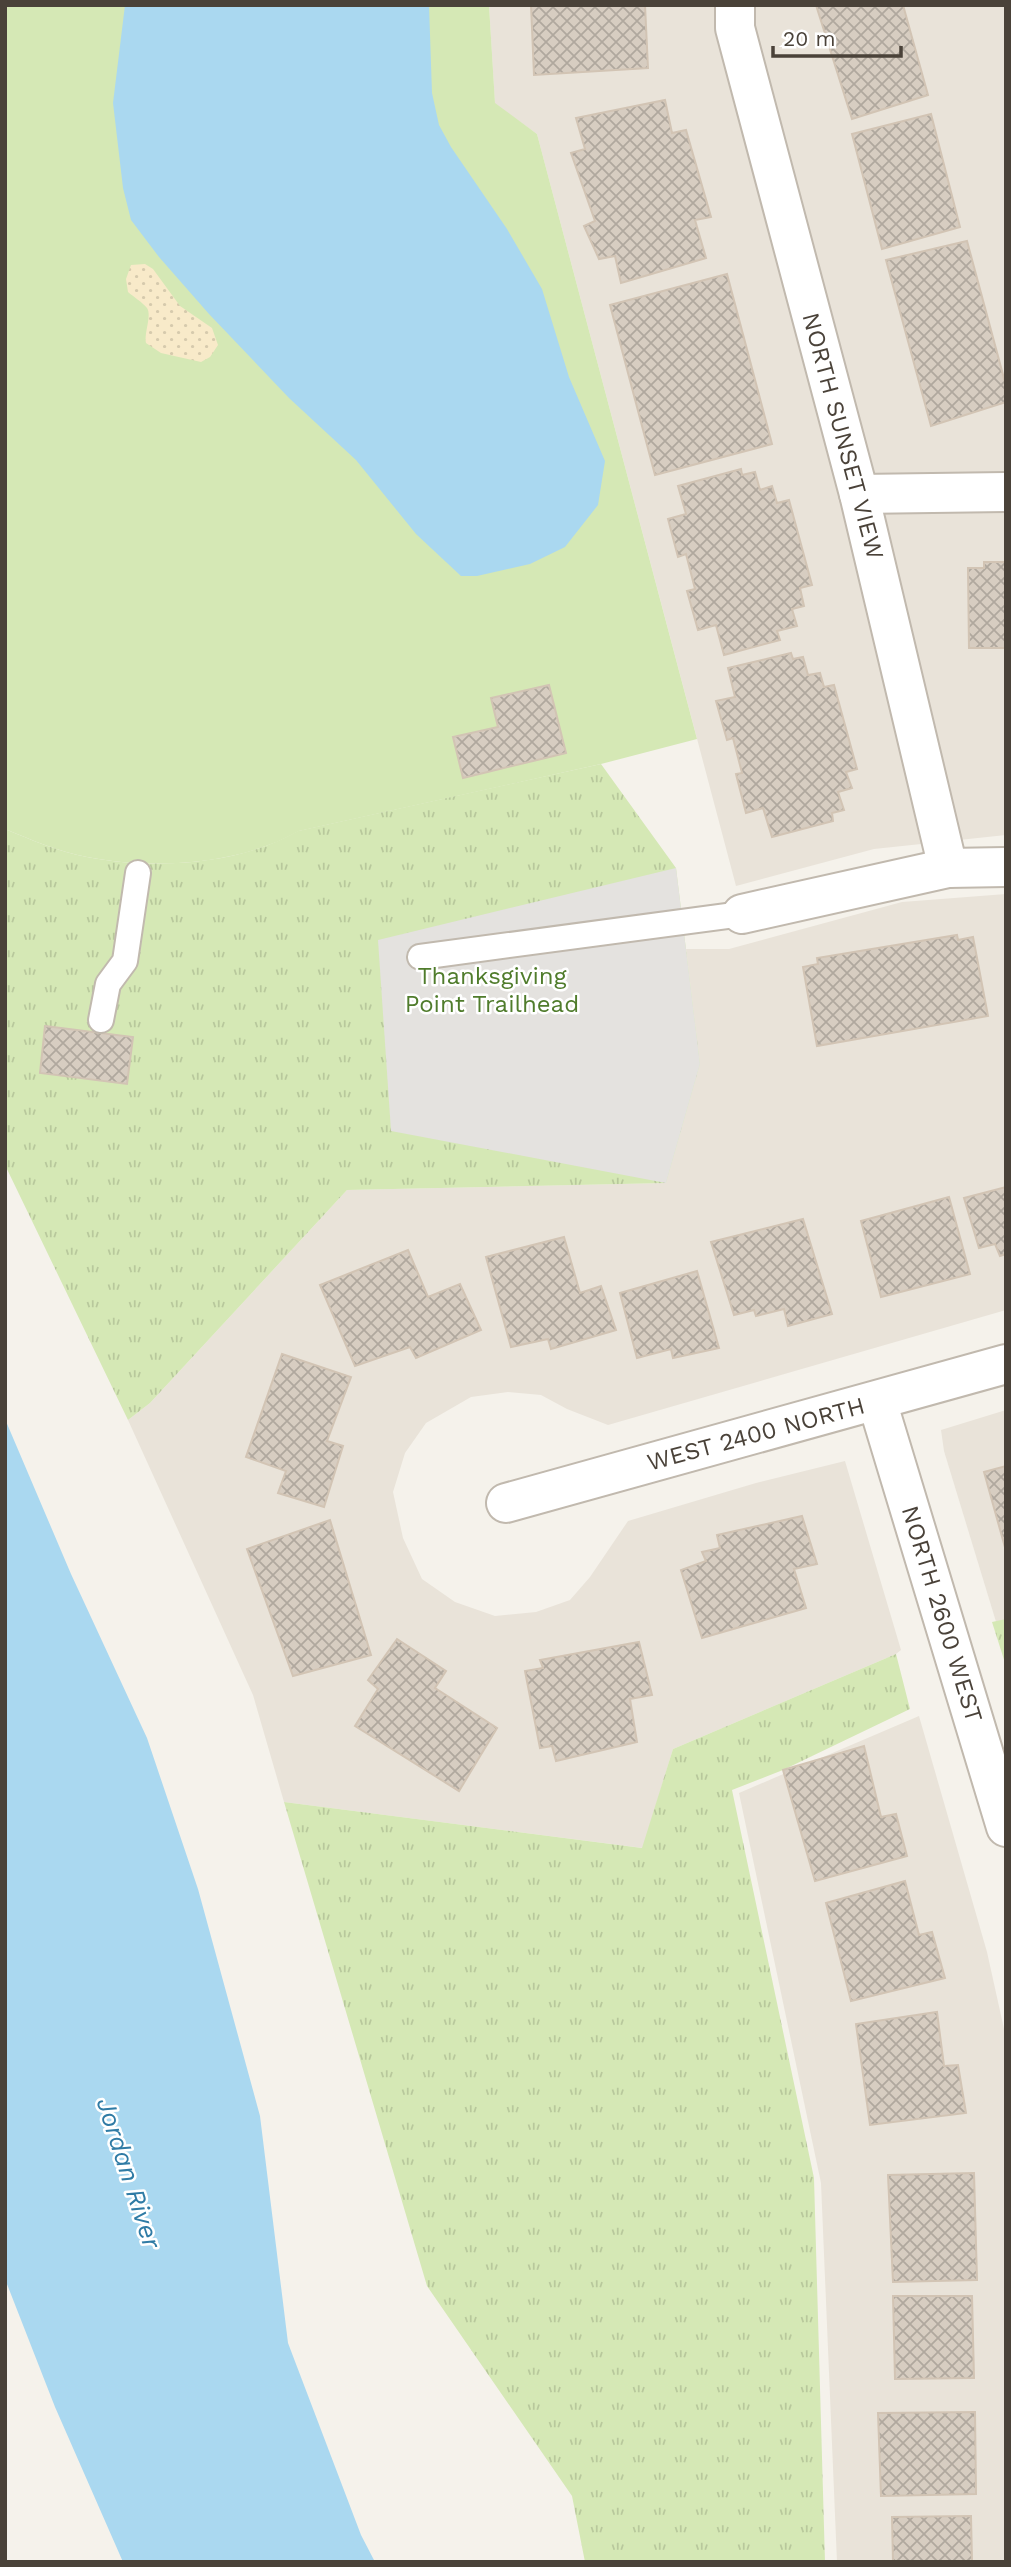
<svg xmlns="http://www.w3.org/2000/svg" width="1011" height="2567" font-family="'Work Sans',sans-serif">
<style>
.residential{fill:#e9e3d9}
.grass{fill:#d5e8b5}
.sand{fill:url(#sand-dots)}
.park{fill:url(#park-tufts)}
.parking{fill:#e4e2df}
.water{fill:#aad8f0}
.building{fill:url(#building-cross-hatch);stroke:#d2c4b4;stroke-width:2}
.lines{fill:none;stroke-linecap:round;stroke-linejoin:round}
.service-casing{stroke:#c1b9ae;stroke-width:28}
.minor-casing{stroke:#c1b9ae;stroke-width:42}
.service{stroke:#fff;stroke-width:24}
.minor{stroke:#fff;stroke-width:38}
.labels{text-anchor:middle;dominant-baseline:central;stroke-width:5;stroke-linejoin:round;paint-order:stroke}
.street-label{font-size:24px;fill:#4a4239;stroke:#fff}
.park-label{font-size:24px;fill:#507c2c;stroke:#fff}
.water-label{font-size:26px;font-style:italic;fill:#2f7ba5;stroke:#fff}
</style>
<defs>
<pattern id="sand-dots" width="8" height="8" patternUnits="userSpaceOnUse" patternTransform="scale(1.75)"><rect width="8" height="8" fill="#f8eac9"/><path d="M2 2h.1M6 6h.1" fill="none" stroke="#d6caad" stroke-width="1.8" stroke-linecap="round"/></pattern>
<pattern id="park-tufts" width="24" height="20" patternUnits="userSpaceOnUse" patternTransform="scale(1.75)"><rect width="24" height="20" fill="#d5e8b5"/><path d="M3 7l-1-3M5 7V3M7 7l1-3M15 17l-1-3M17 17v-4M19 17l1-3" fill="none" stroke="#b8c89c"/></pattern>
<pattern id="building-cross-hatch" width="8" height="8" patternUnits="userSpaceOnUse" patternTransform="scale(1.75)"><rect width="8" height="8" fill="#d7cdc1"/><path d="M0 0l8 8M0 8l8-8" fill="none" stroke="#b0a89e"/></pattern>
</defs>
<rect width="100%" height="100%" fill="#f5f2eb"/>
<g class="residential">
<path d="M489,5H1006V835L874,849L736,886L537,134L495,104Z"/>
<path d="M1006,894V1310L608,1425L567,1409L541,1395L508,1392L471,1397L426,1423L405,1453L393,1492L403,1538L422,1579L455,1602L495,1616L536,1612L570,1600L590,1577L628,1521L756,1483L845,1461L901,1650L896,1654L673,1749L643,1848L284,1802L253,1695L128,1420L150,1403L347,1190L666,1183L700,1064L686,949H729L902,902Z"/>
<path d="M1006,1410V1622L997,1625L944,1451L941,1430Z"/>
<path d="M919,1716L987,1952L1006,2038V2562H837L821,2183L739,1793Z"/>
</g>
<path class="grass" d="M5,5H489L495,103L537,134L697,739L601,764L299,831C239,865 154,870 87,857C59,852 32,840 5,829Z"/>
<path class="sand" d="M145,264L153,269L180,306L212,328L218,345L210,357L201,362L161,353L146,343C144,332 152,316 147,308C142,302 134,297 128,292L126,279L131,265Z"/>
<g class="park">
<path d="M601,764L676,868L700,1064L666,1183L347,1190L150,1403L128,1420L5,1165V829C32,840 59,852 87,857C154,870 239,865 298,831Z"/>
<path d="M1006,1619V1666L992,1622Z"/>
<path d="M896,1654L910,1709L783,1770L732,1790L814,2178L825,2562H585L572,2496L427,2286L284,1802L642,1848L673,1749Z"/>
</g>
<path class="parking" d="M676,868L700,1064L666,1183L391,1131L378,940Z"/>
<g class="water">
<path d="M125,5H429L432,93L439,125L451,147L507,229L542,289L569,377L605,461L598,505L565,547L530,564L477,576H461L416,534L356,460L289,398L209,314L159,257L131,220L123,188L113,103Z"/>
<path d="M5,1419L71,1574L147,1738L198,1889L260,2116L288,2343L361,2535L375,2562H123L55,2407L5,2279Z"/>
</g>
<g class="building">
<path d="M531,5H645L648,68L534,75Z"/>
<path d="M816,5H903L928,95L852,119Z"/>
<path d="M665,100L672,133L686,130L711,217L695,220L706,258L621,283L615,256L599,259L584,226L595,221L571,153L585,149L576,118Z"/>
<path d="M931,114L960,227L882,249L852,134Z"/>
<path d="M967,241L1006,386V402L931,426L886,260Z"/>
<path d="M727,274L772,444L655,475L610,305Z"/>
<path d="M741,469L742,475L755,472L760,490L772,486L777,503L789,500L812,585L800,588L804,606L792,609L797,626L777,631L780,640L724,655L716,625L698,630L687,591L695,589L686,554L678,557L668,519L686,514L678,486Z"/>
<path d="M984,562H1006V648H969L968,568H984Z"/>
<path d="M791,653L793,659L803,657L808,675L820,673L824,687L834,685L857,769L846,772L852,788L838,792L844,810L832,813L833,821L772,837L763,808L746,813L736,774L742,773L733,738L727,740L716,701L735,697L728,668Z"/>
<path d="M549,685L566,753L463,778L453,737L498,727L491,698Z"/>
<path d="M957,935L958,940L973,937L988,1016L817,1046L803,967L818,964L817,958Z"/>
<path d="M45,1026L133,1037L127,1084L40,1073Z"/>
<path d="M1006,1187V1254L1000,1256L995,1244L979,1248L964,1198Z"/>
<path d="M949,1197L970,1274L881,1297L861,1221Z"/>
<path d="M803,1219L832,1314L788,1326L784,1309L756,1316L754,1310L734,1315L711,1242Z"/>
<path d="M564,1237L580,1293L601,1286L616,1330L551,1349L548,1339L511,1347L486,1257Z"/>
<path d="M408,1250L428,1297L460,1284L481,1330L416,1358L410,1347L355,1366L320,1285Z"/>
<path d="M697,1271L719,1348L673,1358L671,1349L637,1358L620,1293Z"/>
<path d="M282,1354L351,1377L327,1441L343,1446L324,1507L278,1493L286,1471L246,1457Z"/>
<path d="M1006,1466V1551L984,1472Z"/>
<path d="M802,1516L817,1564L794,1569L806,1608L702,1638L681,1570L706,1561L702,1552L720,1548L717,1535Z"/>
<path d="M330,1520L371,1655L293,1676L247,1549Z"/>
<path d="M397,1639L446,1671L435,1688L497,1728L459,1791L355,1726L378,1689L368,1680Z"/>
<path d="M639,1642L652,1695L630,1699L637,1742L556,1761L552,1746L540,1748L525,1671L543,1668L540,1660Z"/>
<path d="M864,1746L881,1817L896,1814L907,1856L815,1881L783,1770Z"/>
<path d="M905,1881L919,1935L932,1932L945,1978L851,2001L826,1903Z"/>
<path d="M937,2012L944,2066L958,2065L966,2113L870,2125L856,2024Z"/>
<path d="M974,2173L977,2280L893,2282L888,2175Z"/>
<path d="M893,2296H972L974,2378L895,2379Z"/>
<path d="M975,2412L976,2494L881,2496L878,2413Z"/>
<path d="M971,2516L972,2562H893L892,2517Z"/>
</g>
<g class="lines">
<g class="service-casing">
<g id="service">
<path d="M420,957L742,914"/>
<path d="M101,1020L108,984L125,961L138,873"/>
</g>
</g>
<g class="minor-casing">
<g id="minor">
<path d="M735,5V28L859,494L948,868"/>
<path d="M859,494L1006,492"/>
<path d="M742,914L948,868L1006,867"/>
<path d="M877,1401L1006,1827"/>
<path d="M506,1503L1006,1364"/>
</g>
</g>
<use href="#service" class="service"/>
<use href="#minor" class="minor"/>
</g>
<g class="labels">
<g class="street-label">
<text transform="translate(843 436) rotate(75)">NORTH SUNSET VIEW</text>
<text transform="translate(756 1434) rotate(-15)">WEST 2400 NORTH</text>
<text transform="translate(942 1614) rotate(73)">NORTH 2600 WEST</text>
</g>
<g class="park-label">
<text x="492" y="976">Thanksgiving<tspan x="492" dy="28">Point Trailhead</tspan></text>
</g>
<g class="water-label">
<text transform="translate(129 2173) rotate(72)">Jordan River</text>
</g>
</g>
<rect width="1011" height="2567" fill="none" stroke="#4a4239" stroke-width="14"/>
<path d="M773 46v10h128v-10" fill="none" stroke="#4a4239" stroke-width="3.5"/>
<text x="783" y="46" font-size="21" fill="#4a4239" stroke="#ffffff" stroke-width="5" paint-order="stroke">20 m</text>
</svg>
